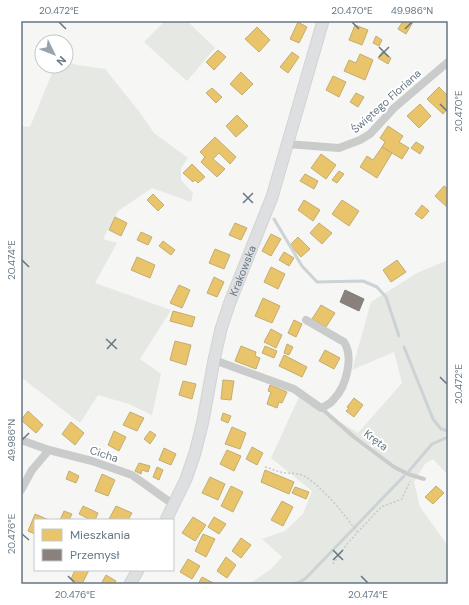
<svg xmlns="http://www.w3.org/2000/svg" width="469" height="605" font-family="'DM Sans',sans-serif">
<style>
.green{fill:#e6e8e3}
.homes{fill:#e9c46a;stroke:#c2ad72}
.industry{fill:#8a817c;stroke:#7f7e7e}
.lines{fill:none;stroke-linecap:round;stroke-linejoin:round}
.stream{stroke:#cbd3d6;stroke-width:3}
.secondary-casing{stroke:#d2d3d4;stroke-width:13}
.path{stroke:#c8c9ca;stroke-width:1.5;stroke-dasharray:2 2;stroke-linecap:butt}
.lane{stroke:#cacccc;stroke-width:4}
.street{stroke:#cacccc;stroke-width:8}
.secondary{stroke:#dedfe0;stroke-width:11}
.ticks{fill:none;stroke:#667784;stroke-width:1.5}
.labels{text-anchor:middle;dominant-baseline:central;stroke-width:4;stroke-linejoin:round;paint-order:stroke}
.street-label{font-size:11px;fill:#667784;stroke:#fff}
.neatline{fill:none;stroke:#667784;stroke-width:1.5}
.ticks-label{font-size:10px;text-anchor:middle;fill:#667784}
</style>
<rect width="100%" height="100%" fill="#f6f6f5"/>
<g class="green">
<path d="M165,21H187L215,48L187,81L144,42Z"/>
<path d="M66,62L77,65L105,69L141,114L154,133L188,158L181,168V180L193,193L191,202L152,188L118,211L103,239L117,243L95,283L171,310L140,359L161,374L152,415L129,404L98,395L80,423L21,377V126L30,127L55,66H66Z"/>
<path d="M448,260V475L433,459L425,464L414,482L420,507L448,546V584H249L270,570L282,557L262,539L285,531L303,514L312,491L271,458L299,397L358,433L402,383L394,352L352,370L371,302L417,273Z"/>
</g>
<g class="homes">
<path d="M403,21L413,22L406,34L398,29Z"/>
<path d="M298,22L307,27L299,43L290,39Z"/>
<path d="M355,25L368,30L362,45L349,40Z"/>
<path d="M257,27L270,40L259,52L245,39Z"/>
<path d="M376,36L382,40L379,46L373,43Z"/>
<path d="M218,50L226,57L214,70L206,62Z"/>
<path d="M292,52L299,57L288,73L280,67Z"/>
<path d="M382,52L391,58L388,64L378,58Z"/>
<path d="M360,54L373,60L365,80L344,71L349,60L356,63Z"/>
<path d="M241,72L253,84L242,95L230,84Z"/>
<path d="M333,76L346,82L339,97L326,90Z"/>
<path d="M439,87L448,96V108L443,114L427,99Z"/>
<path d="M212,88L222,97L216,103L206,93Z"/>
<path d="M356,93L364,97L358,107L350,102Z"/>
<path d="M420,104L431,116L419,128L407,116Z"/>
<path d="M237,115L248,126L236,137L226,126Z"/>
<path d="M388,126L403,136L399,142L409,148L402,159L382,147L385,142L380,138Z"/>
<path d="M215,137L236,157L230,164L219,153L213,159L225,169L217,177L201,162L205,157L200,152Z"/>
<path d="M416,142L424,147L420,154L411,148Z"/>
<path d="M382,147L392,153L377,178L360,167L367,156L373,160Z"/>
<path d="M321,154L336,165L326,179L311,168Z"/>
<path d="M192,164L205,177L198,183L195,180L193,182L183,173Z"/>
<path d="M339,171L344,174L337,183L332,180Z"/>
<path d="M305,174L318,181L314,189L300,181Z"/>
<path d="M444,186L448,189V208L435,196Z"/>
<path d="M153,194L164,205L158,211L147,200Z"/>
<path d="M304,200L320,210L313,221L298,210Z"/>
<path d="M342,200L359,211L349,226L332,214Z"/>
<path d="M422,205L429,211L422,219L415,214Z"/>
<path d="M115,217L127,223L121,236L109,230Z"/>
<path d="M235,223L247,228L241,240L229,235Z"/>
<path d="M319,223L332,233L322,244L310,233Z"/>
<path d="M141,232L152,237L148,245L137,240Z"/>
<path d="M271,234L281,239L271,256L262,251Z"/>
<path d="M298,237L310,249L301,257L290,245Z"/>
<path d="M163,241L175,250L171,255L159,246Z"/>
<path d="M215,249L230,255L224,269L209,263Z"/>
<path d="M284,252L294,258L289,266L279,260Z"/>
<path d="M137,257L155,265L150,278L131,270Z"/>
<path d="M397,260L406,272L391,282L383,270Z"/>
<path d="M271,267L285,274L278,289L264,282Z"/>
<path d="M214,277L224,282L217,297L207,293Z"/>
<path d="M179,285L190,290L182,308L170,303Z"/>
<path d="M263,298L280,306L272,323L255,316Z"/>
<path d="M321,305L335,313L326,327L312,319Z"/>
<path d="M173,311L195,317L192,327L170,321Z"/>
<path d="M294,320L302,324L296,337L288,333Z"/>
<path d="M271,329L282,335L276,348L264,342Z"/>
<path d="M175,341L191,345L186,365L170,360Z"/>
<path d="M287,344L293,347L289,355L284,353Z"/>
<path d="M241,346L256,352L255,356L260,358L256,369L235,361Z"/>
<path d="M265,346L277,351L274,358L262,353Z"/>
<path d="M325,350L340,358L334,369L319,361Z"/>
<path d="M284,355L307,367L302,377L279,366Z"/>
<path d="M223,380L234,381L231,400L221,399Z"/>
<path d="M183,381L196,384L192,399L179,395Z"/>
<path d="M270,385L287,392L282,403L279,402L277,408L267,404L271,392L268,391Z"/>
<path d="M354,398L363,405L354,417L346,411L349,408L347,407Z"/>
<path d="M28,411L43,425L36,433L21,420Z"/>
<path d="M130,412L144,418L137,431L123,425Z"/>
<path d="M223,413L231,416L228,423L221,420Z"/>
<path d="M71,422L84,433L75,445L62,434Z"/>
<path d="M232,427L246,433L240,449L225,444Z"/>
<path d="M114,431L126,437L119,451L108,445Z"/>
<path d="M150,431L156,435L150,444L144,439Z"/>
<path d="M252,447L263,453L257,465L246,459Z"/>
<path d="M164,448L176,454L171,465L159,460Z"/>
<path d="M227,450L241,456L234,471L220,464Z"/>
<path d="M139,463L150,466L148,472L142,470L141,474L135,471Z"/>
<path d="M157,467L163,470L159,480L153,477Z"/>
<path d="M265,470L294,482L289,494L261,482Z"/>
<path d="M69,471L79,476L76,483L66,479Z"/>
<path d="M102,474L115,480L108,496L95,491Z"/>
<path d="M210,477L225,484L218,500L202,493Z"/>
<path d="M231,486L243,492L233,512L221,506Z"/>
<path d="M436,486L444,493L433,504L425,497Z"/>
<path d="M295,487L309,492L306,499L292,493Z"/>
<path d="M282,501L293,507L283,526L271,520Z"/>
<path d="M83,506L98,513L95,520H91L79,514Z"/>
<path d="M116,506L132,513L128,520L109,519Z"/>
<path d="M64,511L72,514L69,520H60Z"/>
<path d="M35,514L49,520H35V534L28,531Z"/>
<path d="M193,517L206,525L195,541L182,533Z"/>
<path d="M214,517L226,524L219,534L208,527Z"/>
<path d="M203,534L215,539L206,557L195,551Z"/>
<path d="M241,538L251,545L241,558L232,551Z"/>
<path d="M226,557L236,565L227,578L217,571Z"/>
<path d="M188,559L200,566L192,579L180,572Z"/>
<path d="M75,570H89L82,584L71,579Z"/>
<path d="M106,575L116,581L114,584H101Z"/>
<path d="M202,577L215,584H198Z"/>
</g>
<path class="industry" d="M345,290L364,299L359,311L340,302Z"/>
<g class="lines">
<g class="stream">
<path d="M274,219L302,266L317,282L363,281L377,287L386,297L399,336"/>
<path d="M404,347L433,419L441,429L448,431"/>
<path d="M409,471L432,444L448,437"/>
<path d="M293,584L300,582L306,578L404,476"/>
</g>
<g class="secondary-casing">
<g id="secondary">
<path id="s1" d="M166,520L186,479L195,453L203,421L214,360L221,329L230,302L272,197L323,21"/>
<path d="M130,584L138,570"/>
</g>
</g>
<g class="path">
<path d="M265,467C270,468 275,471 280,472C288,474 296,472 304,476C321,485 346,516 357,532"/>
<path d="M333,564L347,544L381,507L402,499L410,481"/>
</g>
<path class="lane" d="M321,408L354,437L394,467L408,474L424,479"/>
<g class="street">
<path d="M287,144L339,148L360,140L370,134L394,108L448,62"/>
<path d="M214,360L294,389L321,408C326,406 331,403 334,399C346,387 354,357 344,342L306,320"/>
<path d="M21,440L49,450L92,461L132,475L174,505"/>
<path d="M21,490L32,470L49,450"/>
</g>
<use href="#secondary" class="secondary"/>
</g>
<path class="ticks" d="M59,22L66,29M352,22L359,29M405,29L412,22M379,47L389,57M379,57L389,47M440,104L447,111M243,193L253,203M243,203L253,193M22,260L29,267M106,339L117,349M107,349L116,339M440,377L447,384M22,440L29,433M22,534L29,540M333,550L343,560M333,560L343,550M68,576L75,583M361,576L368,583"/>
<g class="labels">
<g class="street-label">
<text transform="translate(386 101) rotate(-42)">Świętego Floriana</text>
<text stroke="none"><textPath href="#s1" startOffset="262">Krakowska</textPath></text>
<text transform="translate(376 440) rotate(37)">Kręta</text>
<text transform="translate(104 454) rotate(18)">Cicha</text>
</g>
</g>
<rect width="469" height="605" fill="none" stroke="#ffffff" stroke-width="44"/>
<rect x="34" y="519" width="140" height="52" fill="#ffffff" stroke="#c2c9ce"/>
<rect x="42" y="529" width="20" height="12" fill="#e9c46a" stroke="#c2c9ce"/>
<text x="70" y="539" font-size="12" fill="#667784">Mieszkania</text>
<rect x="42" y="549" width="20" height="12" fill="#8a817c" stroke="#c2c9ce"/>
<text x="70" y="559" font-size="12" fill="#667784">Przemysł</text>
<g transform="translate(54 54) rotate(133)"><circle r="19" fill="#ffffff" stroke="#c2c9ce"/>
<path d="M0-3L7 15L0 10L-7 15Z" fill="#98a3ac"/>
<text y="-6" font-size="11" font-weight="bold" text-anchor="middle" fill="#667784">N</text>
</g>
<rect x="22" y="22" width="425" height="561" class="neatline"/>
<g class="ticks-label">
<text x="59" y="14">20.472°E</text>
<text x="352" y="14">20.470°E</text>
<text x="412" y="14">49.986°N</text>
<text transform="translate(458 111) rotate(-90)" y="4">20.470°E</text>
<text transform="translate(11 260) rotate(-90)" y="4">20.474°E</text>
<text transform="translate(458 384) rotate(-90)" y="4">20.472°E</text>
<text transform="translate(11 440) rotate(-90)" y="4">49.986°N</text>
<text transform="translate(11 534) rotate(-90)" y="4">20.476°E</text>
<text x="75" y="598">20.476°E</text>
<text x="368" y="598">20.474°E</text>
</g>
</svg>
